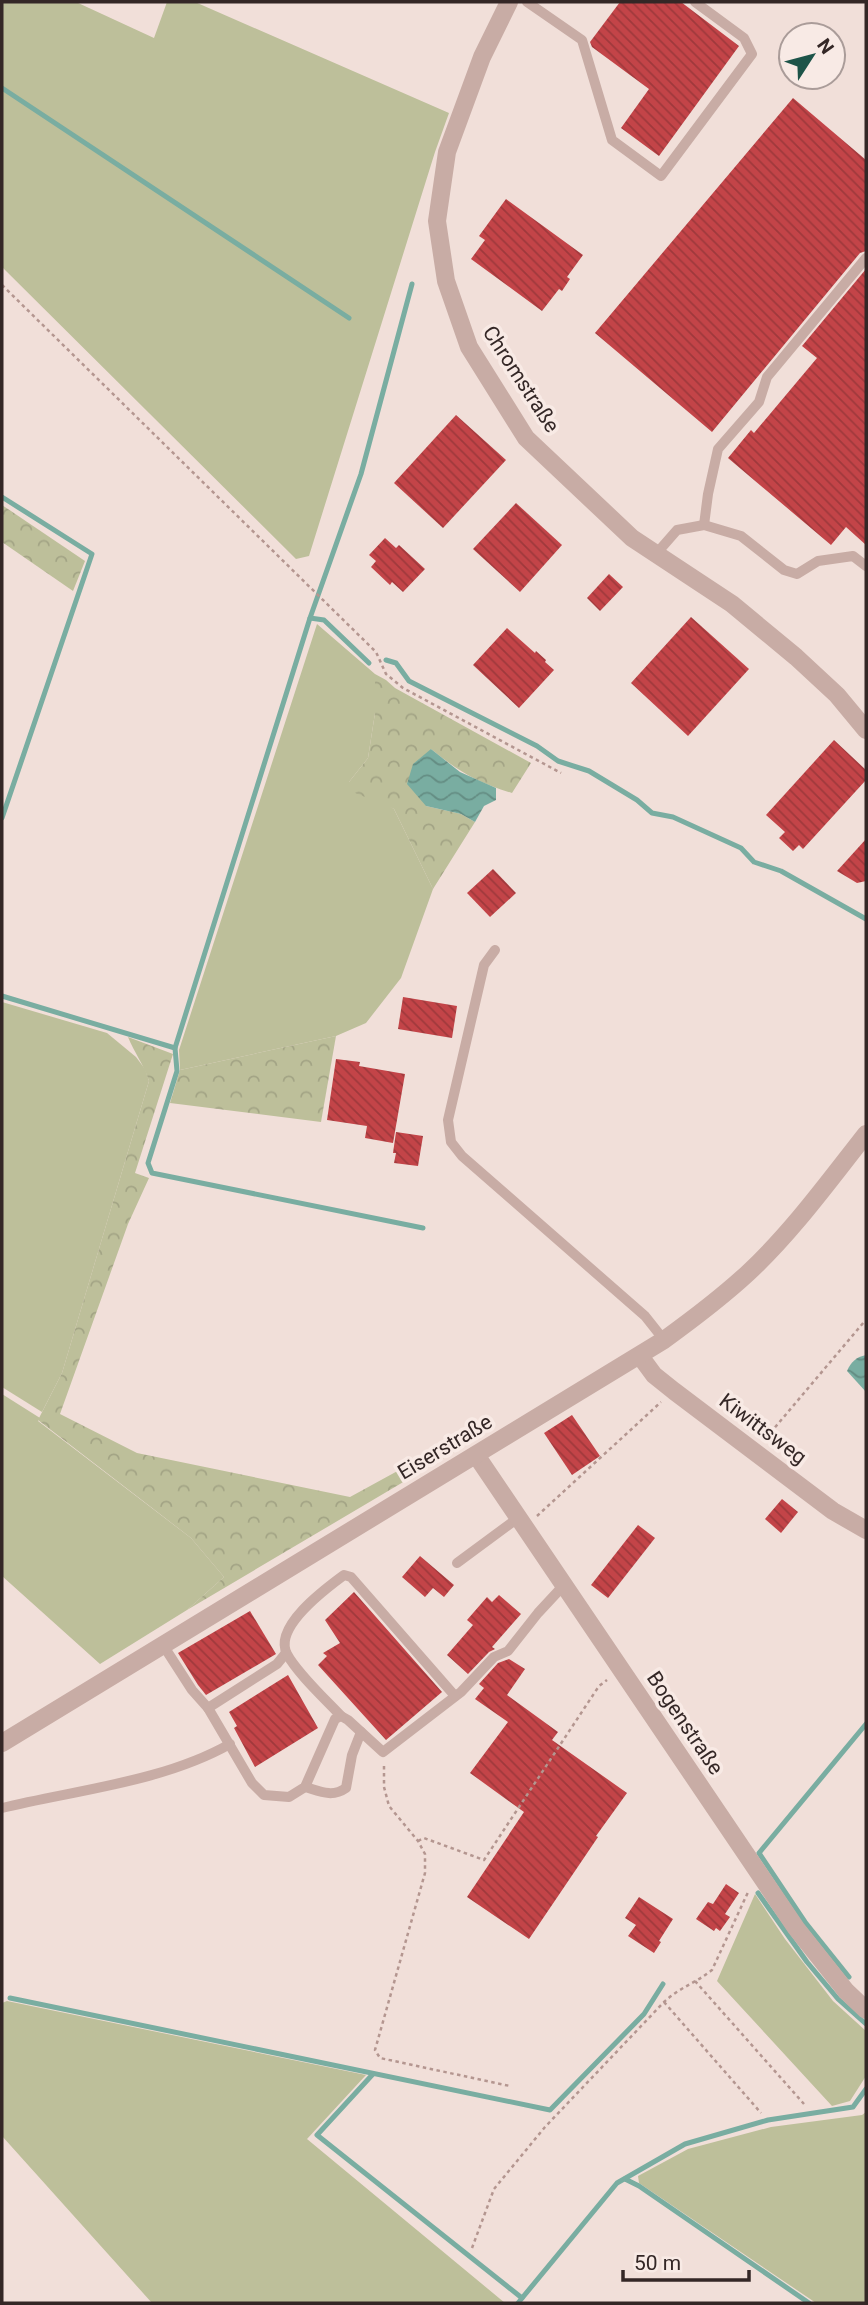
<svg xmlns="http://www.w3.org/2000/svg" width="868" height="2305" font-family="Roboto,sans-serif">
<style>
.grass{fill:#bdbf9a}
.forest{fill:url(#forest-crowns)}
.water{fill:url(#water-waves)}
.lines{fill:none;stroke-linecap:round;stroke-linejoin:round}
.stream{stroke:#79ada1;stroke-width:5}
.building{fill:url(#building-back-hatch)}
.path{stroke:#b49690;stroke-width:2.5;stroke-dasharray:3.5 3.5;stroke-linecap:butt}
.service{stroke:#c8aca5;stroke-width:10}
.minor{stroke:#c8aca5;stroke-width:18}
.labels{text-anchor:middle;dominant-baseline:central;stroke-width:7;stroke-linejoin:round;paint-order:stroke}
.street-label{font-size:21px;fill:#342726;stroke:#f8eae5}
</style>
<defs>
<pattern id="forest-crowns" width="20" height="18" patternUnits="userSpaceOnUse" patternTransform="scale(1.75)"><rect width="20" height="18" fill="#bdbf9a"/><path d="M2 6a3 3 0 1 1 6 0M12 15a3 3 0 1 1 6 0" fill="none" stroke="#a3a485"/></pattern>
<pattern id="water-waves" width="16" height="10" patternUnits="userSpaceOnUse" patternTransform="scale(1.75)"><rect width="16" height="10" fill="#79ada1"/><path d="M0 5q4-4 8 0t8 0" fill="none" stroke="#648d83"/></pattern>
<pattern id="building-back-hatch" width="6" height="6" patternUnits="userSpaceOnUse" patternTransform="scale(1.75)"><rect width="6" height="6" fill="#c34448"/><path d="M-1 5l2 2M0 0l6 6M5-1l2 2" fill="none" stroke="#9f393c"/></pattern>
</defs>
<rect width="100%" height="100%" fill="#f1dfd9"/>
<g class="grass">
<path d="M2,2H76L154,38L167,2H195L449,113L435,152L309,556L296,559L2,267Z"/>
<path d="M317,624L375,674V713L368,758L349,782L394,809L433,889L401,978L366,1023L336,1036L180,1070L179,1050Z"/>
<path d="M2,1002L107,1033L136,1057L145,1069L149,1081L62,1373L42,1412L2,1387Z"/>
<path d="M2,1394L40,1418L38,1421L191,1538L224,1577L187,1610L100,1664L2,1576Z"/>
<path d="M755,1894L785,1939L833,2001L866,2031V2076L850,2101L832,2106L717,1981Z"/>
<path d="M7,2001L366,2075L307,2139L505,2303H152L2,2136V2003Z"/>
<path d="M866,2112V2303H816L639,2183L638,2176L688,2149L771,2127L862,2115Z"/>
</g>
<g class="forest">
<path d="M2,505L85,561L73,591L2,542Z"/>
<path d="M375,674L386,680L395,688L531,763L512,793C478,783 458,771 431,749L426,806L461,814L475,822L433,889L394,809L348,790L349,782L368,758L375,713Z"/>
<path d="M336,1036L321,1122L170,1103L180,1070Z"/>
<path d="M128,1037L173,1054L135,1173L149,1178L128,1224L60,1414L137,1453L350,1497L434,1451L454,1452L187,1610L224,1577L191,1538L38,1420L62,1373L149,1081C144,1065 134,1052 128,1037Z"/>
</g>
<g class="water">
<path d="M431,749L460,772L496,788V800L484,806L475,822L461,814L426,806L407,784L413,764Z"/>
<path d="M866,1355V1392L847,1371C851,1362 856,1357 866,1355Z"/>
</g>
<g class="lines">
<g class="stream">
<path d="M2,88L349,318"/>
<path d="M412,284L361,474L310,618L175,1048L177,1071L148,1163L152,1173L423,1228"/>
<path d="M2,497L92,554L2,818"/>
<path d="M310,618L324,620L369,663"/>
<path d="M386,660L396,663L409,681L537,746L558,761L589,771L637,800L652,813L673,817L741,848L754,862L781,871L866,919"/>
<path d="M2,996L175,1048"/>
<path d="M758,1893L807,1962L838,1999L866,2024"/>
<path d="M849,1977L805,1922L759,1853L866,1724"/>
<path d="M10,1998L550,2110L644,2014L663,1984"/>
<path d="M373,2074L317,2135L522,2298"/>
<path d="M625,2179L639,2186L809,2303"/>
<path d="M518,2303L617,2183L685,2144L768,2120L853,2107L866,2089"/>
</g>
</g>
<g class="building">
<path d="M620,2H681L739,46L659,156L621,128L649,89L592,47L590,42Z"/>
<path d="M793,98L866,160V251L860,253L712,432L595,333Z"/>
<path d="M506,199L583,255L567,277L570,279L562,291L559,289L542,311L471,259L485,240L479,236Z"/>
<path d="M866,269V545L846,527L831,545L728,458L751,430L754,433L817,358L802,346Z"/>
<path d="M456,415L506,460L443,528L394,483Z"/>
<path d="M516,503L562,545L520,592L473,549Z"/>
<path d="M385,538L396,548L399,545L425,569L403,592L392,582L390,585L371,567L376,561L369,555Z"/>
<path d="M609,574L623,587L600,611L587,598Z"/>
<path d="M691,617L749,669L688,736L631,683Z"/>
<path d="M507,628L535,653L536,651L546,660L545,662L554,670L519,708L473,665Z"/>
<path d="M834,740L866,770V780L803,849L799,845L793,851L779,838L785,832L766,815Z"/>
<path d="M866,839V881L857,883L837,871Z"/>
<path d="M493,869L516,893L490,917L467,893Z"/>
<path d="M403,997L457,1006L452,1038L398,1029Z"/>
<path d="M336,1059L360,1062L359,1066L405,1074L393,1143L365,1138L367,1126L327,1120Z"/>
<path d="M396,1132L423,1136L418,1166L394,1163L396,1153H393Z"/>
<path d="M572,1415L600,1456L572,1475L544,1433Z"/>
<path d="M782,1499L798,1512L781,1533L765,1519Z"/>
<path d="M638,1525L655,1538L608,1598L591,1585Z"/>
<path d="M420,1556L454,1585L444,1597L433,1588L425,1597L402,1577Z"/>
<path d="M354,1592L442,1692L386,1740L318,1665L327,1656L323,1653L340,1643L325,1620Z"/>
<path d="M499,1595L521,1614L492,1647L495,1649L489,1652L468,1674L447,1655L473,1625L467,1620L487,1597L492,1602Z"/>
<path d="M250,1611L276,1654L206,1695L198,1685L178,1653Z"/>
<path d="M509,1659L525,1669L507,1695L558,1732L552,1740L627,1793L596,1836L598,1837L529,1939L467,1897L524,1812L470,1773L508,1722L475,1699L484,1688L479,1684L498,1663Z"/>
<path d="M288,1675L318,1728L255,1767L234,1728L237,1726L229,1712Z"/>
<path d="M726,1884L739,1893L725,1914L730,1917L720,1931L716,1928L714,1931L696,1919L708,1902L713,1904Z"/>
<path d="M639,1897L673,1919L659,1941L661,1942L654,1953L628,1936L636,1925L625,1918Z"/>
</g>
<g class="lines">
<g class="path">
<path d="M2,285L376,652L386,674L403,688L561,773"/>
<path d="M766,1438L864,1322L866,1321"/>
<path d="M537,1516L661,1402"/>
<path d="M384,1766V1787L389,1806L418,1841L425,1854V1873L375,2050L380,2058L510,2086"/>
<path d="M418,1841L424,1838L484,1860L599,1686L607,1680"/>
<path d="M695,1981L804,2104"/>
<path d="M664,2002L761,2113"/>
<path d="M472,2248L494,2189L545,2127L664,2002C680,1987 696,1983 712,1970L749,1890"/>
</g>
<g class="service">
<path d="M527,2L582,40L612,140L661,176L752,54L744,38L695,2"/>
<path d="M704,525L708,494L718,449L759,402L767,377L866,258"/>
<path d="M656,554L677,530L704,525L741,536L784,570L797,574L818,561L853,556L866,566"/>
<path d="M495,950L484,965L448,1120L451,1142L462,1156L645,1316L664,1340"/>
<path d="M457,1563L518,1518"/>
<path d="M163,1645L192,1690L208,1708L252,1783L264,1795L289,1797L305,1787L335,1719L341,1716L348,1720L383,1752L461,1692L494,1657L508,1651L538,1613L564,1585"/>
<path d="M208,1708L277,1664L286,1653"/>
<path d="M341,1716C325,1699 297,1673 287,1654C273,1627 325,1589 344,1575L351,1577L455,1696"/>
<path d="M305,1787C319,1791 332,1798 346,1788L352,1755L361,1732"/>
<path d="M2,1808C75,1790 163,1782 230,1744"/>
</g>
<g class="minor">
<path d="M509,2L482,57L447,152L437,221L446,281L469,347L526,438L632,538L732,604L796,657L837,695L866,730"/>
<path d="M640,1356L654,1375L674,1391L833,1511L866,1530"/>
<path d="M476,1455L796,1928L846,1991L866,2010"/>
<path d="M2,1743L664,1340C693,1319 721,1298 748,1273C792,1232 829,1181 866,1134"/>
</g>
</g>
<g class="labels">
<g class="street-label">
<text transform="translate(521 379) rotate(57)">Chromstraße</text>
<text transform="translate(763 1429) rotate(37)">Kiwittsweg</text>
<text transform="translate(445 1447) rotate(-31)">Eiserstraße</text>
<text transform="translate(685 1723) rotate(56)">Bogenstraße</text>
</g>
</g>
<rect width="868" height="2305" fill="none" stroke="#342726" stroke-width="7"/>
<g transform="translate(812 56) rotate(54)"><circle r="33" fill="#f8eae5" stroke="#aa9c99" stroke-width="2"/>
<path d="M0-5L12 26L0 18L-12 26Z" fill="#1d5449"/>
<text y="-10" font-size="19" font-weight="bold" text-anchor="middle" fill="#342726">N</text>
</g>
<path d="M623 2270v10h126v-10" fill="none" stroke="#342726" stroke-width="3.5"/>
<text x="634" y="2270" font-size="21" fill="#342726" stroke="#f8eae5" stroke-width="5" paint-order="stroke">50 m</text>
</svg>
